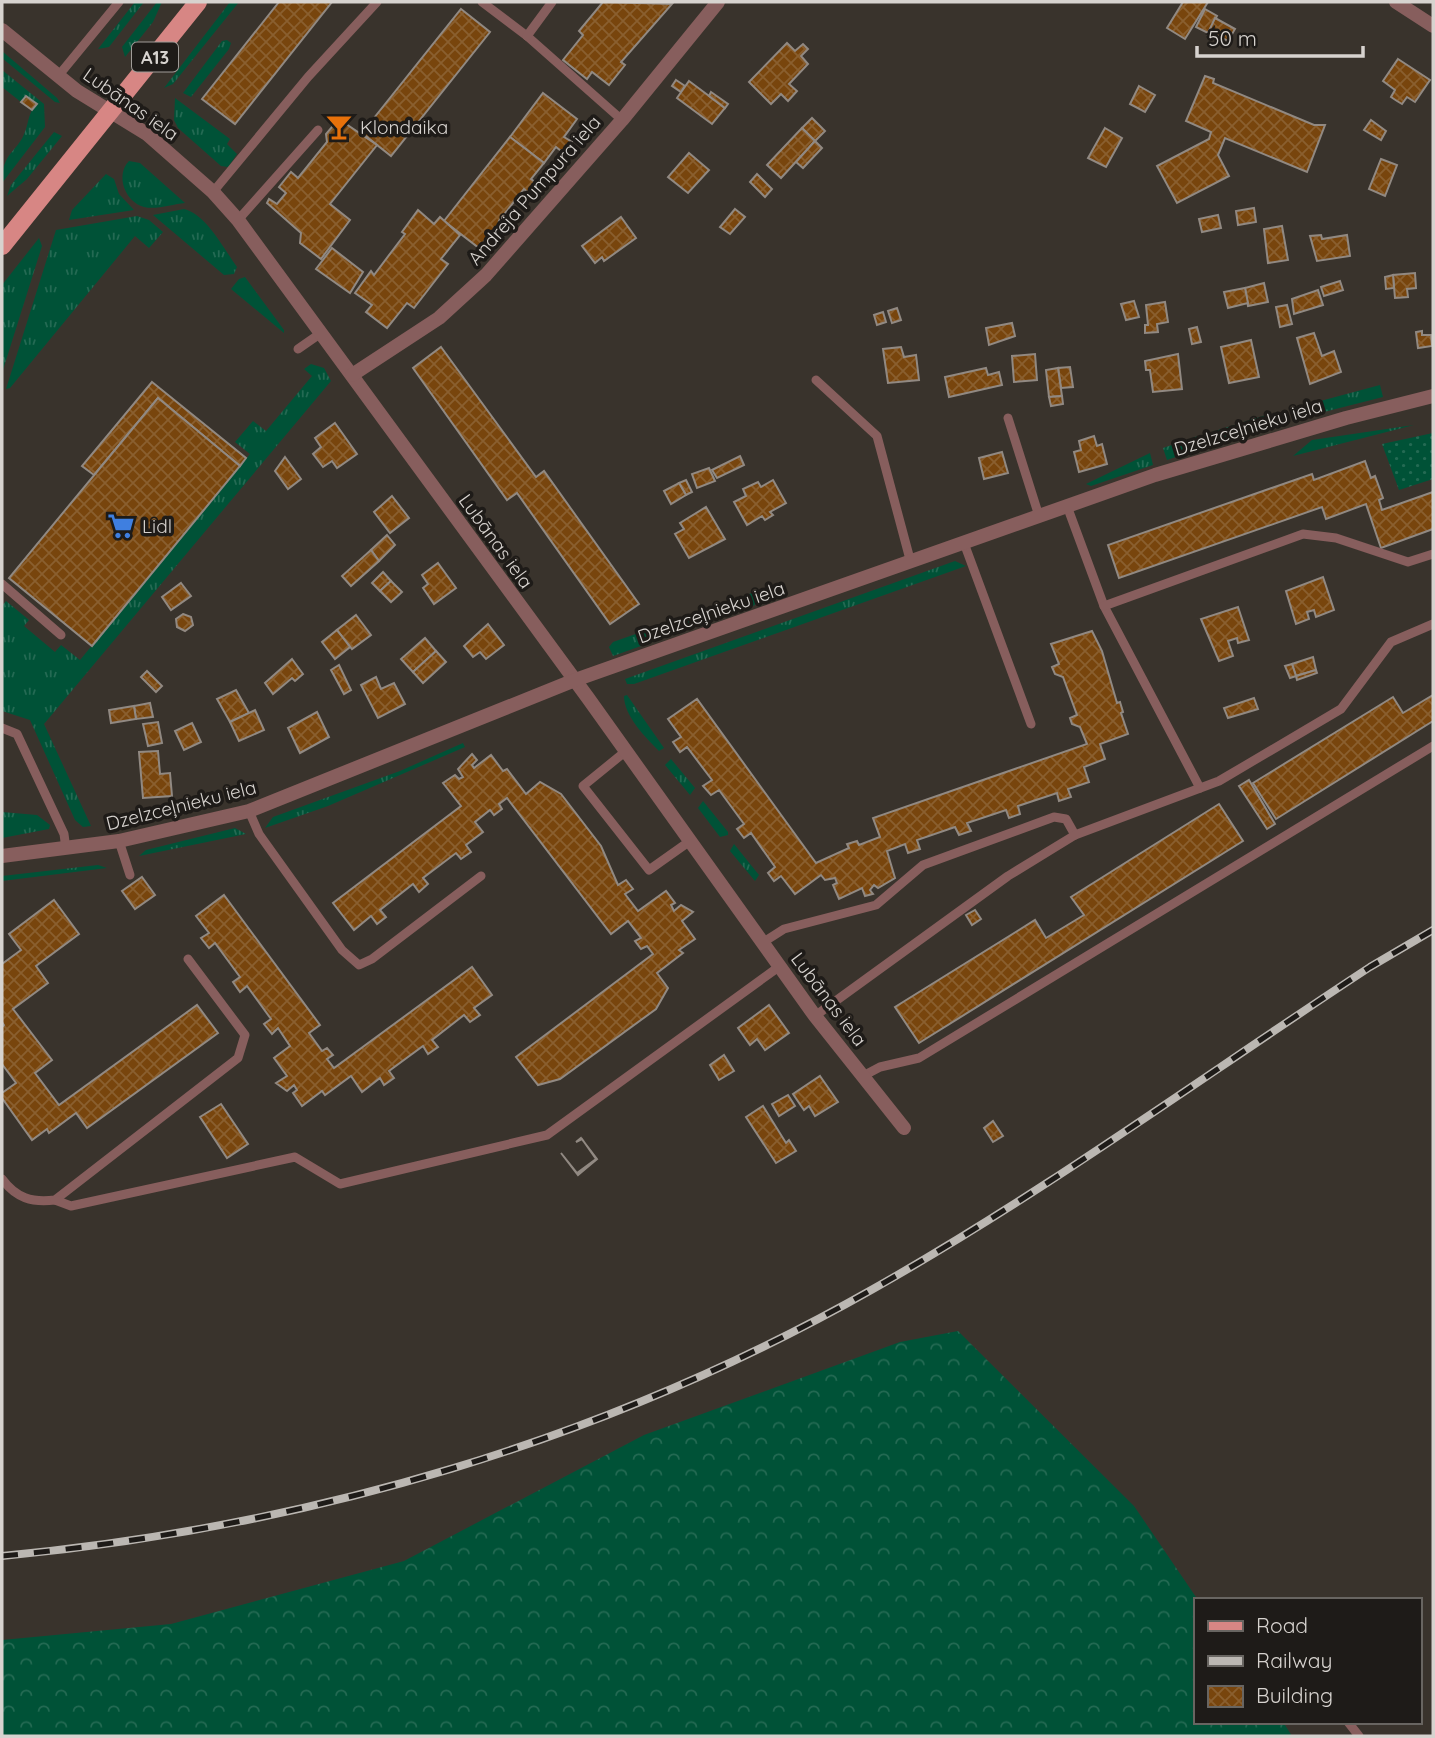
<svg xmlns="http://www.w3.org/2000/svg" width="1435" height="1738" font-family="Quicksand,sans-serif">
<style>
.grass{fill:url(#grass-tufts)}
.forest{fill:url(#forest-crowns)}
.park{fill:url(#park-dots)}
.building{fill:url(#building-cross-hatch);stroke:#918982;stroke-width:2}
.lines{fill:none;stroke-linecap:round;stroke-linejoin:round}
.service{stroke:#875e5d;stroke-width:9}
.minor{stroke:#875e5d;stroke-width:14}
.primary{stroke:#d78684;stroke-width:18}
.rail-casing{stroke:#bbb7b2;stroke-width:8}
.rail{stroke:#1e1b18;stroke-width:5;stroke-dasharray:16;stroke-linecap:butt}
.labels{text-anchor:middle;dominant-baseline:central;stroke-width:7;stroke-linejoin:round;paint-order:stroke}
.shield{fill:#1e1b18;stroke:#a09c98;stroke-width:2}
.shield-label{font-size:18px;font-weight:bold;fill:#d7d3cf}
.street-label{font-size:19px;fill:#d7d3cf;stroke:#1e1b18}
.poi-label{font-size:19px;fill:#d7d3cf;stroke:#1e1b18;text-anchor:start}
</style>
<defs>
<pattern id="grass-tufts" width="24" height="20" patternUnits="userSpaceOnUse" patternTransform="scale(1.75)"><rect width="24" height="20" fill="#005237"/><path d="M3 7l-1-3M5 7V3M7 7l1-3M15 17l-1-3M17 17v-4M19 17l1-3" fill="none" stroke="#246a53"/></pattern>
<pattern id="forest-crowns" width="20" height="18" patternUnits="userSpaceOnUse" patternTransform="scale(1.75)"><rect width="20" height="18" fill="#005237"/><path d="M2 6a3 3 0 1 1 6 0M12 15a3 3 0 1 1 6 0" fill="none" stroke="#246a53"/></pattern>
<pattern id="park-dots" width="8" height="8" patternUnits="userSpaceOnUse" patternTransform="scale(1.75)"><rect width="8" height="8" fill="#005237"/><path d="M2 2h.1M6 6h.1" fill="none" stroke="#246a53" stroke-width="1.8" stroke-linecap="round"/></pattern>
<pattern id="building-cross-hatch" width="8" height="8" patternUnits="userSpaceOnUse" patternTransform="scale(1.75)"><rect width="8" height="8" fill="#78450d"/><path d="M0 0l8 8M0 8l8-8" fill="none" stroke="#8a5f2f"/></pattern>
</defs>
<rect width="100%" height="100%" fill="#39332c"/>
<g class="grass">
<path d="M135,2H144L109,47L98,49Z"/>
<path d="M157,2H162L153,22L125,57L122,47Z"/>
<path d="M230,2H239L173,84L164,88Z"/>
<path d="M227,40L231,43L229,49L191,97L183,93L222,41Z"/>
<path d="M2,51L57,98L60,103L55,102L2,58Z"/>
<path d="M2,70L44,104L45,127L2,183C2,150 18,154 26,129C29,119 29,113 36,104L26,96L21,102L2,87Z"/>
<path d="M175,98L230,139L227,144L237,154L228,167L221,166L178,128L174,120Z"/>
<path d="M54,132L62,136L27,179L7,196L11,185Z"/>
<path d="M129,161L140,163L185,203C173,204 156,210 144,207C125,202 115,175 129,161Z"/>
<path d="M106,174L114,179L119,194L134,210L69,220L72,210Z"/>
<path d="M184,209C206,214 224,249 237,267L234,274L224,275L153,215Z"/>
<path d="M137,216L149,220L163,232L149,248L135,236L10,388L6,389L56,230Z"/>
<path d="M39,238L42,246L2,373V285Z"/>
<path d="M245,277L284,330V333L231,289L239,279Z"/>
<path d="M311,364L324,368L331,381L44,724L91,826L83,827L75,820L30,720L2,711V606L6,601L29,620L24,626L55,652L61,645L80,660L250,454L235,442L253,421L266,431L312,376L304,369Z"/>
<path d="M1380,385L1383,397L1316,414L1313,403Z"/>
<path d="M1266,415L1270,428L1216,444L1212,432Z"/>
<path d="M1414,425L1293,456L1312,440Z"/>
<path d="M1198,436L1202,448L1167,460L1163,448Z"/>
<path d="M1150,453L1153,465L1091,486L1086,484Z"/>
<path d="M955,561L966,566L634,684H627L625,679Z"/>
<path d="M752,593L757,603L753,606L613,656L609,647L613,642Z"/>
<path d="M627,695L664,748L659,751C646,738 624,716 624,696Z"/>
<path d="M463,743L465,747L328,806L265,828L273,817L400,771Z"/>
<path d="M671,759L695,788L690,795L665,765Z"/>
<path d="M703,801L728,832V835L720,837L698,808Z"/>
<path d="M2,812L37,815L50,825L49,829L2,838Z"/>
<path d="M235,828L246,834L139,856L146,850Z"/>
<path d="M734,844L759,875L755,881L730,851Z"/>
<path d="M98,865L107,868L2,881V876Z"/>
</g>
<path class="forest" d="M958,1331L1134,1506L1198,1600H1195V1722H1283L1292,1736H2V1640L171,1624L404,1561L644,1435L900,1342Z"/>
<path class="park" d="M1433,433V479L1399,490L1382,444Z"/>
<g class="building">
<path d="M279,2H332L235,124L202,99Z"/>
<path d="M603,2L672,4L621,62L625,65L609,85L592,72L587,79L563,60L583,35L579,31Z"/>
<path d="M1183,2H1208L1185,39L1167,28Z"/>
<path d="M461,9L490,32L391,156L362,133Z"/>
<path d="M1205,9L1217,16L1208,33L1196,27Z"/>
<path d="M1215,18L1235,29L1228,41L1209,31Z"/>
<path d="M787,43L795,51L803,44L808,49L801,56L808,64L789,84L797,91L788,101L781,94L771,104L749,82Z"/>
<path d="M1398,59L1430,80L1415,102L1407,97L1402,104L1397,101L1391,97L1395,90L1383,81Z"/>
<path d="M1205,76L1214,79L1213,83L1314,125H1325L1307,172L1225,138L1218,155L1229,176L1177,203L1157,166L1209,139L1211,132L1186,121Z"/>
<path d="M676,80L685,86L681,92L672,86Z"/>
<path d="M689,81L725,108L712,124L677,98Z"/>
<path d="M1139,86L1155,95L1145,112L1130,104Z"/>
<path d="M711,92L728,104L725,108L709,96Z"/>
<path d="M543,93L577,119L564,137L572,142L566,155L556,147L544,163L510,137Z"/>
<path d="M26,96L37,104L32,110L21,102Z"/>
<path d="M812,118L825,131L815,141L802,128Z"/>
<path d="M1371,120L1386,131L1381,140L1364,130Z"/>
<path d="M337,121L343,122L377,145L330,204L350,220L321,259L300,243L301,233L267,203L269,199L277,204L286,193L279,187L291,172L298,178L327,142L326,134Z"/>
<path d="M802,128L815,141L781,178L767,165Z"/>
<path d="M1105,128L1122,138L1106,167L1088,158Z"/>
<path d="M510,137L544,163L531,179L539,185L533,197L524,189L499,221L507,226L501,239L492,232L479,248L444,221Z"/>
<path d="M815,141L822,148L803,168L796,162Z"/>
<path d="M689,153L709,170L688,193L668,177Z"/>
<path d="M1381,159L1397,165L1385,196L1369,189Z"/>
<path d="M757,174L772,189L765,197L750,182Z"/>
<path d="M1254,208L1256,222L1238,225L1236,211Z"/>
<path d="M735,209L745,217L730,234L720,227Z"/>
<path d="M418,210L434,224L440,217L460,235L441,259L448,264L414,308L407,303L387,328L366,312L372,305L355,293L371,271L374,275L405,234L402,232Z"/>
<path d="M1218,215L1221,228L1202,232L1199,219Z"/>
<path d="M621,217L636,238L604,261L602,257L595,263L582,246Z"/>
<path d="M1282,226L1288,260L1268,263L1264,229Z"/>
<path d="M1321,235L1322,239L1347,235L1350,256L1317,261L1310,236Z"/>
<path d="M332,248L363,272L350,293L316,269Z"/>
<path d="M1415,273L1416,288L1407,289L1408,297L1395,298L1393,275Z"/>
<path d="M1393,275L1394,288L1386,289L1385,277Z"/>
<path d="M1340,281L1343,290L1324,296L1321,287Z"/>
<path d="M1264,283L1268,302L1248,306L1245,288Z"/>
<path d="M1245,288L1248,303L1228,308L1224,292Z"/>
<path d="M1318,290L1323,305L1294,314L1292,299Z"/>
<path d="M1134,301L1139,317L1126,320L1121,304Z"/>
<path d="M1165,302L1168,322L1157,324L1158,332L1145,333V325H1148L1146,305Z"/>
<path d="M1287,305L1292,324L1280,327L1276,307Z"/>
<path d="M897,308L901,320L892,323L888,311Z"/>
<path d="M883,312L886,322L877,325L874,315Z"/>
<path d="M1012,323L1015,336L989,345L986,328Z"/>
<path d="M1197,327L1201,342L1192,344L1189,329Z"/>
<path d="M1422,331V335H1431L1432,346L1418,348L1416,332Z"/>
<path d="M1314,333L1322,356L1334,351L1341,372L1310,384L1297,338Z"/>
<path d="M1251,340L1259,377L1229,383L1221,347Z"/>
<path d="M441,347L536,477L544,471L639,604L610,624L517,493L507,500L413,368Z"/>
<path d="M901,347L904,357L916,355L919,380L888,383L883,349Z"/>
<path d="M1035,354L1037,380L1014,382L1012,356Z"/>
<path d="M1178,354L1182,389L1153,392L1150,370H1146L1145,361Z"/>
<path d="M1070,367L1073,387L1061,388L1058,368Z"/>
<path d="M986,368L988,375L999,372L1002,385L949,397L945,377Z"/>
<path d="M1058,368L1062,396L1049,397L1046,370Z"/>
<path d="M152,382L246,458L240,466L158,398L94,475L82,466Z"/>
<path d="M1062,396L1063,404L1051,406L1049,397Z"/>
<path d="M158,398L240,466L92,646L9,578Z"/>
<path d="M335,423L357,454L337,468L332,461L323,467L313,454L321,447L315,438Z"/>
<path d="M1094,436L1097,446L1102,444L1107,464L1079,472L1074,452L1081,450L1079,441Z"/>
<path d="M1002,452L1008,473L984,479L979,458Z"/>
<path d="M740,456L744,465L717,478L712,470Z"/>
<path d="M285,457L301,479L288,489L275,471Z"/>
<path d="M1365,461L1371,478L1375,476L1383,498L1379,500L1382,510L1433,492V529L1381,548L1366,504L1326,519L1322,507L1119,578L1108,545L1312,474L1314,480Z"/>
<path d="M709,468L715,481L697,488L692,474Z"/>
<path d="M686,480L692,492L686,495L679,483Z"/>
<path d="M773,480L786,503L770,512L773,515L765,520L762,516L747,525L734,502L746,496L743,489L758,482L761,487Z"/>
<path d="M679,483L686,495L671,504L664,491Z"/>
<path d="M392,496L409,518L390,533L374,512Z"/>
<path d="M706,507L725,539L689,558L675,534L684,529L680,523Z"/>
<path d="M387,535L395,545L379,561L371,550Z"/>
<path d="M371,550L379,561L351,586L342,576Z"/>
<path d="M438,563L456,588L434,604L423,588L428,584L422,575Z"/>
<path d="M383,572L391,581L380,591L372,583Z"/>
<path d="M1323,577L1334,610L1316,617L1314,610L1307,612L1309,619L1296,624L1286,591Z"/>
<path d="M391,581L402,592L391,602L380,591Z"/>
<path d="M181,583L191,596L171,610L162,597Z"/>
<path d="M1238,607L1249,640L1238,643L1237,638L1228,641L1233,656L1219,661L1201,619Z"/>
<path d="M183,614L191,617L193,625L185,631L177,627L176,619Z"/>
<path d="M356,615L371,635L352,649L337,630Z"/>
<path d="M488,624L504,645L486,659L480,652L473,657L464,646Z"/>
<path d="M337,630L350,647L335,659L322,642Z"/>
<path d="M1092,631L1102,651L1117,703L1120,702L1123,712L1121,713L1128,734L1100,744L1105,759L1084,767L1089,782L1068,789L1071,797L1059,801L1057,793L1018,806L1020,814L1009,818L1006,810L967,823L971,831L959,835L955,827L917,840L920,849L908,853L905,844L887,851L895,878L878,888L874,885L870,890L873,894L865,896L862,888L839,899L833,885L837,883L835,878L825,880L821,875L795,894L781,876L774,881L768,873L775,867L751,833L744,838L737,829L744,824L719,790L711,795L703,786L712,780L687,747L680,752L673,742L681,737L668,719L697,699L816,863L849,848L847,844L857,841L859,845L880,837L873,818L1087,744L1080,727L1072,724L1070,718L1077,715L1063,677L1055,674L1052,667L1059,664L1051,644Z"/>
<path d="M425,638L436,651L413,672L401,659Z"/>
<path d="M436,651L446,662L423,683L413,672Z"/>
<path d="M1313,657L1316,670L1296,676L1292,664Z"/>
<path d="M292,659L303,674L295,681L292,678L273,694L265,683Z"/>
<path d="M1292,664L1296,676L1290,678L1285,666Z"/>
<path d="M339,665L351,690L344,694L331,670Z"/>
<path d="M1316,670L1317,673L1297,680L1296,676Z"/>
<path d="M147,671L162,686L156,692L141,677Z"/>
<path d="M376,677L381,689L394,683L405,704L378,718L361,685Z"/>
<path d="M236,690L249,713L230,722L217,699Z"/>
<path d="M1433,695V721L1276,819L1253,783L1393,697L1403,713Z"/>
<path d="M1254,698L1258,709L1228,718L1224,708Z"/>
<path d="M150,703L153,717L136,719L134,706Z"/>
<path d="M134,706L136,719L111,723L109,710Z"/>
<path d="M255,710L264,730L239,741L230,722Z"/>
<path d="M317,712L329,737L300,753L288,728Z"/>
<path d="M158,722L162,743L148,746L143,724Z"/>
<path d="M192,723L201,742L184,750L175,731Z"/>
<path d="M158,751L160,774L170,773L172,796L143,798L139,752Z"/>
<path d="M472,754L477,760L472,765L474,768L491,755L503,771L507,769L526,794L540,782L561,794L601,846L618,885L626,880L633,889L625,894L638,911L666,891L675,903L671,905L674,911L681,905L693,912L682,921L695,939L679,950L683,953L657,973L668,988L656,1009L560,1079L538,1085L516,1057L653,954L647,946L641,949L635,941L641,938L628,921L611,934L507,798L499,804L502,809L494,815L490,810L475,822L483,832L466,845L471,852L461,859L456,853L423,878L428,884L419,892L413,884L380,910L386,917L377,924L371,916L354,930L333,903L461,806L443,783L455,775L459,779L463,777L458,769Z"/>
<path d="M1249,780L1275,824L1267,829L1239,786Z"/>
<path d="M1219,804L1243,841L919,1043L895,1007L1035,920L1046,938L1084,915L1071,897Z"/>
<path d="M142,877L155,895L135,909L122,891Z"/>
<path d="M224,895L320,1025L309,1033L322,1051L327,1048L333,1055L327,1059L334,1068L472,967L492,995L474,1008L480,1015L470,1022L464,1015L432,1040L438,1047L428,1054L423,1046L389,1071L394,1078L384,1085L380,1078L362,1092L351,1076L325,1095L322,1091L302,1106L293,1093L297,1090L294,1085L287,1091L276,1083L287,1076L274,1058L290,1046L278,1028L272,1034L264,1024L271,1019L247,986L240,992L233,982L240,977L215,943L209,948L201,938L209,933L196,916Z"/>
<path d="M54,900L79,934L36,966L48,983L13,1009L52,1060L35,1073L59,1105L197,1005L218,1033L87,1128L76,1113L49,1133L47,1129L32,1140L2,1098V1093L16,1083L2,1064V1027L4,1025L2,1022V964L21,950L9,934Z"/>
<path d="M975,910L981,919L972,925L966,915Z"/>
<path d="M769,1005L789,1033L765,1050L757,1039L750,1045L738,1028Z"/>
<path d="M724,1055L734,1071L719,1080L710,1065Z"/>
<path d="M820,1076L838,1102L815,1116L809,1106L804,1110L793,1094Z"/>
<path d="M788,1095L795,1106L779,1116L772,1104Z"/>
<path d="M221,1104L248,1144L227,1158L200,1117Z"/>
<path d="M763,1106L786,1143L789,1140L796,1151L776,1163L746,1117Z"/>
<path d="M993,1121L1003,1136L993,1142L984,1128Z"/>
<path d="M581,1138L597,1159L578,1175L561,1153L577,1173L596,1159L582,1139L576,1142Z"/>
</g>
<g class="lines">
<g class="service">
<path d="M482,2L527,36L622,120"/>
<path d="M527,36L552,2"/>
<path d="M59,75L119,2"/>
<path d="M213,192L308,77L377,2"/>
<path d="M238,220L318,130"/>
<path d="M298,349L321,333"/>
<path d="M816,380L877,436L911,563"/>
<path d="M1008,418L1039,516"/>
<path d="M1067,506L1104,606L1200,788"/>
<path d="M964,543L1031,724"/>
<path d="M2,584L61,635"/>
<path d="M1104,606L1303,534L1336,538L1408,562L1433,554"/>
<path d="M2,728L17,734L64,834L66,849"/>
<path d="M626,751L583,786L649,870L690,841"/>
<path d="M249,811L259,834L342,950L359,965L372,959L481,876"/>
<path d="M119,841L130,875"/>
<path d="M762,943L784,929L876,905L923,865L1054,817L1066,819L1075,835"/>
<path d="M815,1016L1008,876L1075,835L1219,781L1341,709L1391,642L1433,624"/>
<path d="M863,1076L880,1067L919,1058L1433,746"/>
<path d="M2,1179C16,1198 32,1203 55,1200L238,1058L245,1035L188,959"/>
<path d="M55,1200L71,1206L295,1157L340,1184L547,1135L780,966"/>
<path d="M1348,1722L1359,1736"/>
</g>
<g class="minor">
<path d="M1396,2L1433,26"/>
<path d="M2,30L77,91L147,134L213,192L238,220L588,698L815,1016L904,1128"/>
<path d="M352,375L439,318L486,275L622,120L718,2"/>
<path d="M2,856L119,841L249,811L575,680L1155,475L1346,418L1433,396"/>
</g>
<path class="primary" d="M2,246L198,2"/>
<g class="rail-casing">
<path id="rail" d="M2,1556C308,1527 605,1441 873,1289C1045,1192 1205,1075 1370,967L1433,930"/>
</g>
<use href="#rail" class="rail"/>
</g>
<defs>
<g id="bar-bare" transform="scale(2.1)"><path d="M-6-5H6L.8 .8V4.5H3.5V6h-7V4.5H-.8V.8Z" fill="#e8710a" stroke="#1e1b18" stroke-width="2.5" paint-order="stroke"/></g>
<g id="supermarket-bare" transform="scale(2.1)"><path d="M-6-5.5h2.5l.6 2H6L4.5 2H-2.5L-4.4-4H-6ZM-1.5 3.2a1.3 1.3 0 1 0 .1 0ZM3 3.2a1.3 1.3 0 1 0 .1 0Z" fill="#3f7fe0" stroke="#1e1b18" stroke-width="2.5" paint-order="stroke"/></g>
</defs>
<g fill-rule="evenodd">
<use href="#bar-bare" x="339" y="127"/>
<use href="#supermarket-bare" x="121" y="526"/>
</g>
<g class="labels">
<rect class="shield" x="132" y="42.5" width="46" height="29" rx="5"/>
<g class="shield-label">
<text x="155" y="57">A13</text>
</g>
<g class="street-label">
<text transform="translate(131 104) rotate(35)">Lubānas iela</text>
<text transform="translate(534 190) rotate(-49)">Andreja Pumpura iela</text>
<text transform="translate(1248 427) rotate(-17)">Dzelzceļnieku iela</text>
<text transform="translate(496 541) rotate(54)">Lubānas iela</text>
<text transform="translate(711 612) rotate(-19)">Dzelzceļnieku iela</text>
<text transform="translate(181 805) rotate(-14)">Dzelzceļnieku iela</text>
<text transform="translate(829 999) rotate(53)">Lubānas iela</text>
</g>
<g class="poi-label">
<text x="360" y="127">Klondaika</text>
<text x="142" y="526">Lidl</text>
</g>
</g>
<rect width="1435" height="1738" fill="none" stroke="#d7d3cf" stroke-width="7"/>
<rect x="1194" y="1598" width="228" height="126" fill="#1e1b18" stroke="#686561" stroke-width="2"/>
<rect x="1208" y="1621" width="35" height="10" fill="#d78684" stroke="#686561" stroke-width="2"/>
<text x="1256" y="1633" font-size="21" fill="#d7d3cf">Road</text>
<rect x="1208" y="1656" width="35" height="10" fill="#bbb7b2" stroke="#686561" stroke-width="2"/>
<text x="1256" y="1668" font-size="21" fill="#d7d3cf">Railway</text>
<rect x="1208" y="1686" width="35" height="21" fill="url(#building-cross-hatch)" stroke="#686561" stroke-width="2"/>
<text x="1256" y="1703" font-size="21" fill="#d7d3cf">Building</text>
<path d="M1197 46v10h166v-10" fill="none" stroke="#d7d3cf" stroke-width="3.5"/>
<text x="1208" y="46" font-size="21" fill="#d7d3cf" stroke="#1e1b18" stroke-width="5" paint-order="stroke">50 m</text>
</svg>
